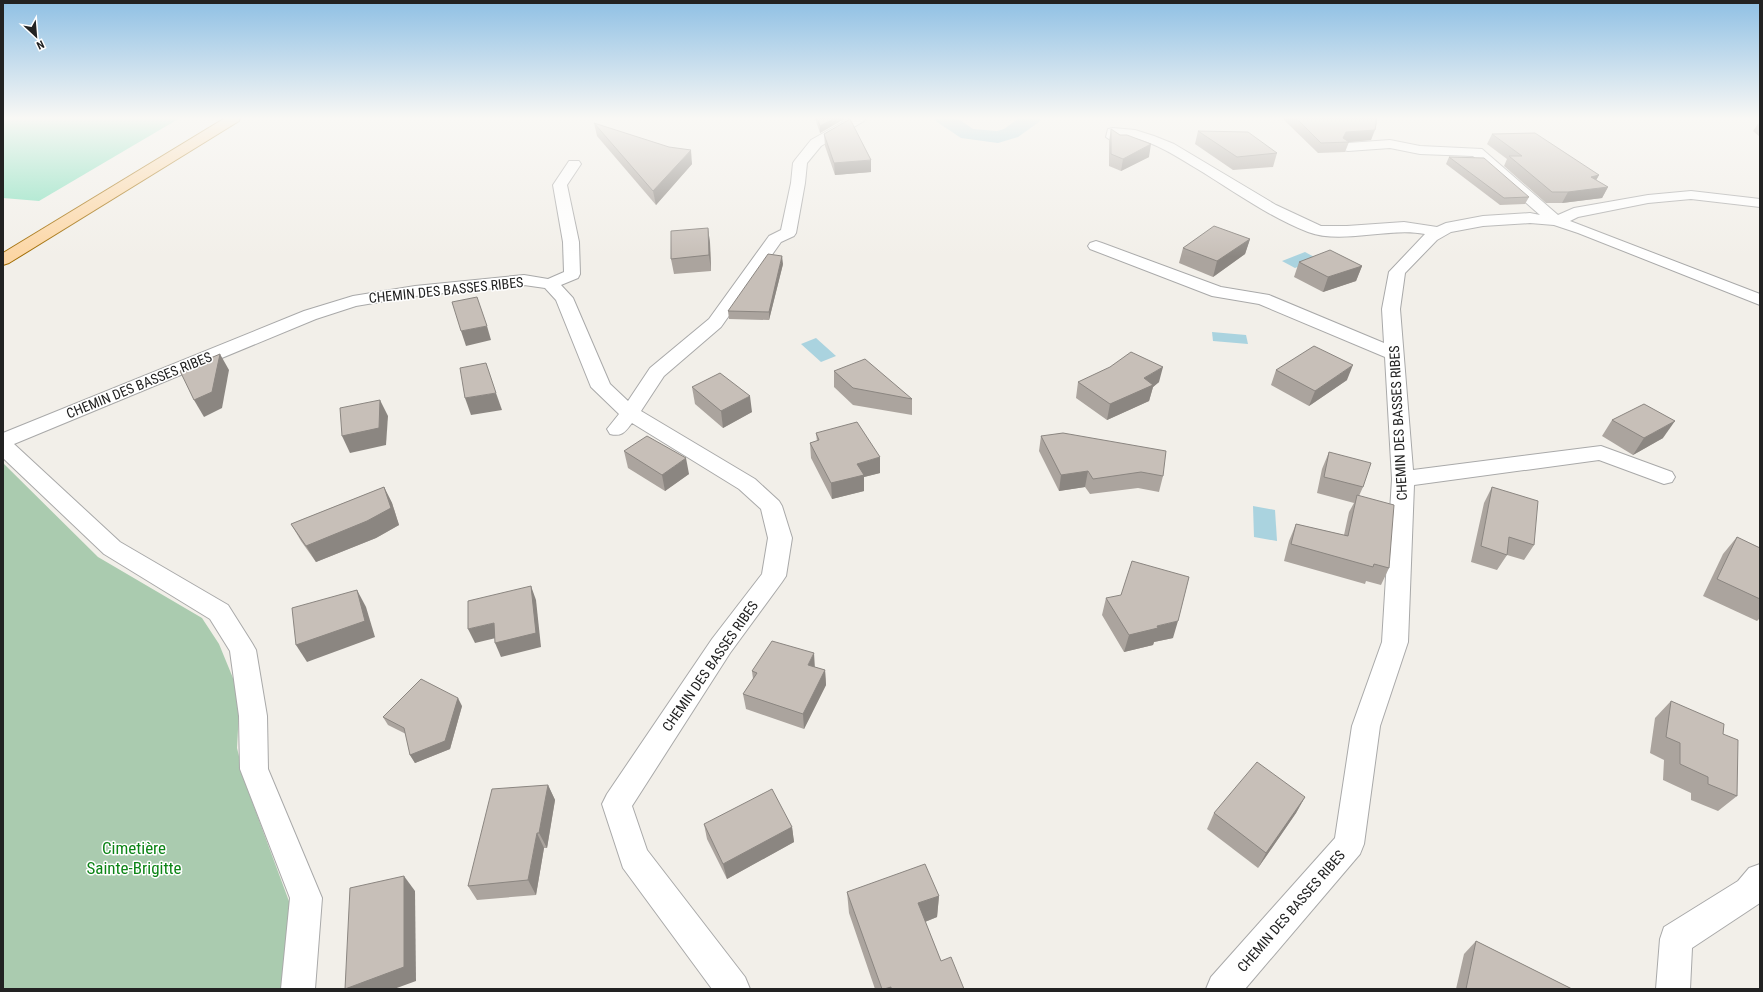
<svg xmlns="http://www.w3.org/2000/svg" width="1763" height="992" font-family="'Roboto Condensed',sans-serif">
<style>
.cemetery{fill:#aacbaf}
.pitch{fill:#88e0be}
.water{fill:#aad3df}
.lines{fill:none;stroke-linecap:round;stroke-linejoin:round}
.canal{fill:#aad3df;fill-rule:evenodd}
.minor-casing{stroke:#a9a9a9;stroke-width:2}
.major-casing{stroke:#a06b00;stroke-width:2}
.minor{fill:#fff;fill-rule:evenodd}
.major{fill:#fcd6a4;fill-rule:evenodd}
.wall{fill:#aba49e}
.shaded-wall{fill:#8b8681}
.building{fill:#c7bfb8;stroke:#8b8681}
.labels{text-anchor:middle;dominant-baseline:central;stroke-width:3;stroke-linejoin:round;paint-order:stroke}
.street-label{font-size:14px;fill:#222;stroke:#fff}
.near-park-label{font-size:17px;fill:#0c8416;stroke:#fff}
</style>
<rect width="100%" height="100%" fill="#f2efe9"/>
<path class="cemetery" d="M3,463L98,557L202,618L219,644L235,683L239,711L237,748L246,785L290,904L282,989H3Z"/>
<path class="pitch" d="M3,118H180L39,201L3,198Z"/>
<g class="water">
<path d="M1305,252L1318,259L1295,268L1282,261Z"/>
<path d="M1212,332L1246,335L1248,344L1213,341Z"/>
<path d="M816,338L836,356L821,362L801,344Z"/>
<path d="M1253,506L1275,510L1277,541L1254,537Z"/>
</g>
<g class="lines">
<path class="canal" d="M934,118H957L973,129L997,131L1004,129L1019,118H1042L1039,122L1018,137L998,143L961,138L937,122Z"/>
<g class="minor-casing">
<g id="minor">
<path d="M850,118H865L864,121L821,146L807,163L805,183L796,233L794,236L781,242L721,327L664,376L641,411L755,479L779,501L782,506L792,538L786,576L782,582L730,653L632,806L647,850L745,977L750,989H712L623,868L602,804L607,794L712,639L762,574L768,538L761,509L739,489L632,423C625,432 622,437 610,434L607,429L619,414L591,387L556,300L545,288L524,285L415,296L356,306L316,319L14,444L120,542L228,605L252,643L256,650L267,716L268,769L322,898L315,989H281L290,898L240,769L239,716L230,651L210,619L104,554L3,458V433L304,311L353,296L415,286L524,275L548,279L564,272L563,242L553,185L569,161H579L581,164L567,185L579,242L580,274L578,278L561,285L573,298L610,384L628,401L650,368L709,319L769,236L781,230L791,183L793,163L795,160L811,140Z"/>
<path d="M1113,128L1135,130L1154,136L1174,144L1276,205L1321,226H1347L1404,222L1437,227L1446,223L1483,216L1530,213L1540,215L1473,156L1420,154L1390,148L1348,151L1343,150L1341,147L1343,144L1348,143L1390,140L1420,146L1482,149L1558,215L1574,208L1648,195L1691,191L1760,199V207L1691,199L1648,203L1578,217L1570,221L1760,294V305L1578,233L1554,225L1530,223L1483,226L1451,232L1437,240L1405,273L1400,309L1413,470L1601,446L1672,472L1675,477L1672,482L1664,484L1599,460L1414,485L1408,642L1380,726L1364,844L1360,854L1245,989H1206L1211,977L1335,838L1352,726L1382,642L1392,479L1385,357L1259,304L1212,296L1090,249L1088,246L1090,243L1096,241L1102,243L1221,287L1269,295L1384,343L1382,309L1389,272L1425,234C1388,227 1342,245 1308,232C1267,216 1231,189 1194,167C1173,154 1148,138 1122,136L1131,143L1129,146H1119L1106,137L1108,129Z"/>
<path d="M1760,864V903L1692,948L1690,989H1656L1660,939L1664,927L1738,881L1749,868Z"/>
</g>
</g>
<g class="major-casing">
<path id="major" d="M225,118H240L239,121L9,263L3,265V253Z"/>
</g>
<use href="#minor" class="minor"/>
<use href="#major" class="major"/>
</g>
<g class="wall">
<path d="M815,118H844V119L820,133Z"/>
<path d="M1284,118H1377L1371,140L1349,142L1345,152L1318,153L1284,120Z"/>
<path d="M1760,121V137L1753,131Z"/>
<path d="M594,123L692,164L656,205L597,136Z"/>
<path d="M1111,129L1149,157L1121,171L1109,166V141Z"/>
<path d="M1198,131L1277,153L1273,167L1233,170L1195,144Z"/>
<path d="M824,134L871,172L835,175L825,146Z"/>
<path d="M1492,134L1599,175L1596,180L1608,187L1602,198L1562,203H1546L1504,166L1507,159L1487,144Z"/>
<path d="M1449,157L1529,197L1525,204L1500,205L1446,164Z"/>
<path d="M708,228L710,243L711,271L674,274L671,259Z"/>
<path d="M1250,239L1245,254L1213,277L1179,263L1183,248Z"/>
<path d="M1299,262L1362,266L1356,281L1323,292L1294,277Z"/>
<path d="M783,264L769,320L729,319L728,311Z"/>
<path d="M1276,370L1347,380L1309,406L1271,385Z"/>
<path d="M834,371L912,399V415L853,405L834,387Z"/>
<path d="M1078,382H1159L1153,387L1149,401L1107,420L1076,398Z"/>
<path d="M692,387L752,412L723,428L695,404Z"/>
<path d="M1612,420L1663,438L1633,455L1602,436Z"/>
<path d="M816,433L880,473L864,477V491L832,499L811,458L810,443L817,441Z"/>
<path d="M1041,436L1163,476L1159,492L1138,488L1090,494L1085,487L1059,491L1039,451Z"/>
<path d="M624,451L689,474L665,491L628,468Z"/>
<path d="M1329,452L1363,487L1359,496L1389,568L1381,585L1366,581L1365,584L1284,561L1289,541L1296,524L1344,535L1349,512L1354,503L1317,493L1322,469Z"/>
<path d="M384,487L392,503L399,525L376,538L316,562L301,541L291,524Z"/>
<path d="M1492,487L1534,545L1524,560L1507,555L1497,570L1471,562L1484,503Z"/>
<path d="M1737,537L1760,548V618L1757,621L1703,596L1723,554Z"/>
<path d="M1106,598L1173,638L1154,642L1153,645L1124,652L1102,615Z"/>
<path d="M815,667L825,670L826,685L804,729L746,709L743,694L753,679L752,671Z"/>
<path d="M1671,701L1723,734L1737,796L1718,811L1691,800V793L1663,780L1664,760L1650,753L1655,718Z"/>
<path d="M462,706L450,749L415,763L410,755L406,734L388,725L383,717Z"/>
<path d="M548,785L555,800L547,848H544L536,895L477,900L468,886Z"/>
<path d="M1305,797L1296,813L1258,868L1207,829L1214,813Z"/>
<path d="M704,824L792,827L794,842L727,879L707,839Z"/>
<path d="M847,892L939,896L937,917L925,922L941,961L964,989H875L849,913Z"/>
<path d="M1476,941L1572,989H1456L1464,954Z"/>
</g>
<g class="shaded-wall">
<path d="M835,118H844V119L820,133V126Z"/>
<path d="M1375,130L1371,140L1349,142L1343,138L1346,132Z"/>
<path d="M1151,144L1149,157L1121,171L1123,159Z"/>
<path d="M691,150L692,164L656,205L653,191Z"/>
<path d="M871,160V172L835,175L834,163Z"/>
<path d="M1599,175L1593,186L1591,177Z"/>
<path d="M1608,187L1602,198L1562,203L1568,192Z"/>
<path d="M708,228L710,243L711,271L709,255Z"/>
<path d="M1250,239L1245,254L1213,277L1217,261Z"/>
<path d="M782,256L783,264L769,320V312Z"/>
<path d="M1362,266L1356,281L1323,292L1328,277Z"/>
<path d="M487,326L491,340L466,346L461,331Z"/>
<path d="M220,354L229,370L222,408L204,417L194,400Z"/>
<path d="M1353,365L1347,380L1309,406L1315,391Z"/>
<path d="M1163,367L1159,382L1153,387L1149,401L1107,420L1110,404L1144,378Z"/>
<path d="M496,393L502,410L471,415L465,398Z"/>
<path d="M750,396L752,412L723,428L721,411Z"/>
<path d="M380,400L388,416L386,445L350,453L342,436Z"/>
<path d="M1675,421L1663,438L1633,455L1644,438Z"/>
<path d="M880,457V473L864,477V491L832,499L831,483L857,464Z"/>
<path d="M686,458L689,474L665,491L662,475Z"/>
<path d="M1088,471L1085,487L1059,491L1061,475Z"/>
<path d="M384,487L392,503L399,525L376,538L316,562L306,546Z"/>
<path d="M531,586L536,600L541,647L501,657L495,643Z"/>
<path d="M357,590L366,607L375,637L307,662L296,645Z"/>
<path d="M1178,621L1173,638L1154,642L1153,645L1124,652L1129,635L1157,626Z"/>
<path d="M494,623L500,637L475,643L468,629Z"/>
<path d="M814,653L815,669L808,665Z"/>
<path d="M825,670L826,685L804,729L803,714Z"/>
<path d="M458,698L462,706L450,749L415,763L410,755Z"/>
<path d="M548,785L555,800L547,848L539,833Z"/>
<path d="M1305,797L1296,813L1258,868L1266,853Z"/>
<path d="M792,827L794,842L727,879L723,864Z"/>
<path d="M537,833L544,848L536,895L528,880Z"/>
<path d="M404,876L415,891L416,981L394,989H345Z"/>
<path d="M939,896L937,917L917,925L918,903Z"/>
<path d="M891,987L890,989H884Z"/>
</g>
<g class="building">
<path d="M817,118H835L820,126Z"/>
<path d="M1296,118H1377L1375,130L1346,132L1343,138L1349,142L1321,143Z"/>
<path d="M850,119L871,160L834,163L824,134Z"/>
<path d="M594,123L669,147L691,150L653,191Z"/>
<path d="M1111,129L1120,135H1127L1151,144L1123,159L1111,154Z"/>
<path d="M1198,131L1248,132L1277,153L1237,157Z"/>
<path d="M1535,133L1599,175L1591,177L1608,187L1568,192H1552L1509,156H1522L1492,134Z"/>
<path d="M1449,157L1484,158L1529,197L1504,198Z"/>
<path d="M1214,226L1250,239L1217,261L1183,248Z"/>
<path d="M708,228L709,255L671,259V231Z"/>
<path d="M1330,250L1362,266L1328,277L1299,262Z"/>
<path d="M768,254L782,256L769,312L728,311Z"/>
<path d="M477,297L487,326L461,331L452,302Z"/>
<path d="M1314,346L1353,365L1315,391L1276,370Z"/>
<path d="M1131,352L1163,367L1144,378L1153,385L1110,404L1078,382L1110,367Z"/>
<path d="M220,354L212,392L194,400L180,371Z"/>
<path d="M865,359L912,399L853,388L834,371Z"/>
<path d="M486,363L496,393L465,398L460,368Z"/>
<path d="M720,373L750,396L721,411L692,387Z"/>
<path d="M380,400L379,428L342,436L340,408Z"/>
<path d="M1644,404L1675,421L1644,438L1612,420Z"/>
<path d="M857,422L880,457L857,464L864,475L831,483L810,443L819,440L816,433Z"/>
<path d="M1063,433L1166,451L1163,476L1141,472L1093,479L1088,471L1061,475L1041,436Z"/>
<path d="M647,436L686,458L662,475L624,451Z"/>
<path d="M1329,452L1371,463L1363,487L1324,477Z"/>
<path d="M384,487L391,508L367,521L306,546L291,524Z"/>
<path d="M1492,487L1538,501L1534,545L1509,537L1507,555L1481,546Z"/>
<path d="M1357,495L1394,505L1389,568L1374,564L1373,567L1291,544L1296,524L1348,536Z"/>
<path d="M1737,537L1760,548V599L1717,579Z"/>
<path d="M1132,561L1189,577L1178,621L1157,626L1158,628L1129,635L1106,598L1121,595Z"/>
<path d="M531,586L536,633L495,643L494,623L468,629V601Z"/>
<path d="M357,590L365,621L296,645L292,608Z"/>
<path d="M772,641L814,653L808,665L825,670L803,714L743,694L757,673L752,671Z"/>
<path d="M421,679L458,698L445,741L410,755L404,728L383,717Z"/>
<path d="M1671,701L1724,724L1723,734L1738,740L1737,796L1708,784V777L1680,764V743L1666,737Z"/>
<path d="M1257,762L1305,797L1266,853L1214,813Z"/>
<path d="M548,785L539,833H537L528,880L468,886L492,789Z"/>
<path d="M772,789L792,827L723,864L704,824Z"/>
<path d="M925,864L939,896L918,903L941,961L951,957L964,989H891V987L884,989H882L847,892Z"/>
<path d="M404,876V967L345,989L350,888Z"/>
<path d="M1476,941L1572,989H1466Z"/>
</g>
<linearGradient id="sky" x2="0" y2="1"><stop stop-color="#8fc0e4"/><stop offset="0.46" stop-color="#f9f8f5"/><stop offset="1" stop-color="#f9f8f5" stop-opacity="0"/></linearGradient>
<rect width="1763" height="257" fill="url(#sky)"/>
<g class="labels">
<g class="street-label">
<text transform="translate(446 290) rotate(-6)">CHEMIN DES BASSES RIBES</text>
<text transform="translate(139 385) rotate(-22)">CHEMIN DES BASSES RIBES</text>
<text transform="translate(1398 423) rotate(-93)">CHEMIN DES BASSES RIBES</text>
<text transform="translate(710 666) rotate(-55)">CHEMIN DES BASSES RIBES</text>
<text transform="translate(1291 911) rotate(-49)">CHEMIN DES BASSES RIBES</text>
</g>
<g class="near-park-label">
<text x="134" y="848">Cimetière<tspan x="134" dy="20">Sainte-Brigitte</tspan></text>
</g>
</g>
<rect width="1763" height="992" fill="none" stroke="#222222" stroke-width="8"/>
<g transform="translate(36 36) rotate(154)" stroke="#ffffff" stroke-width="3" paint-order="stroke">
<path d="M0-3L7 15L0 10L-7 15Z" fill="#222222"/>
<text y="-6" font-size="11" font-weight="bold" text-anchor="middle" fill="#222222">N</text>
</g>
</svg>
